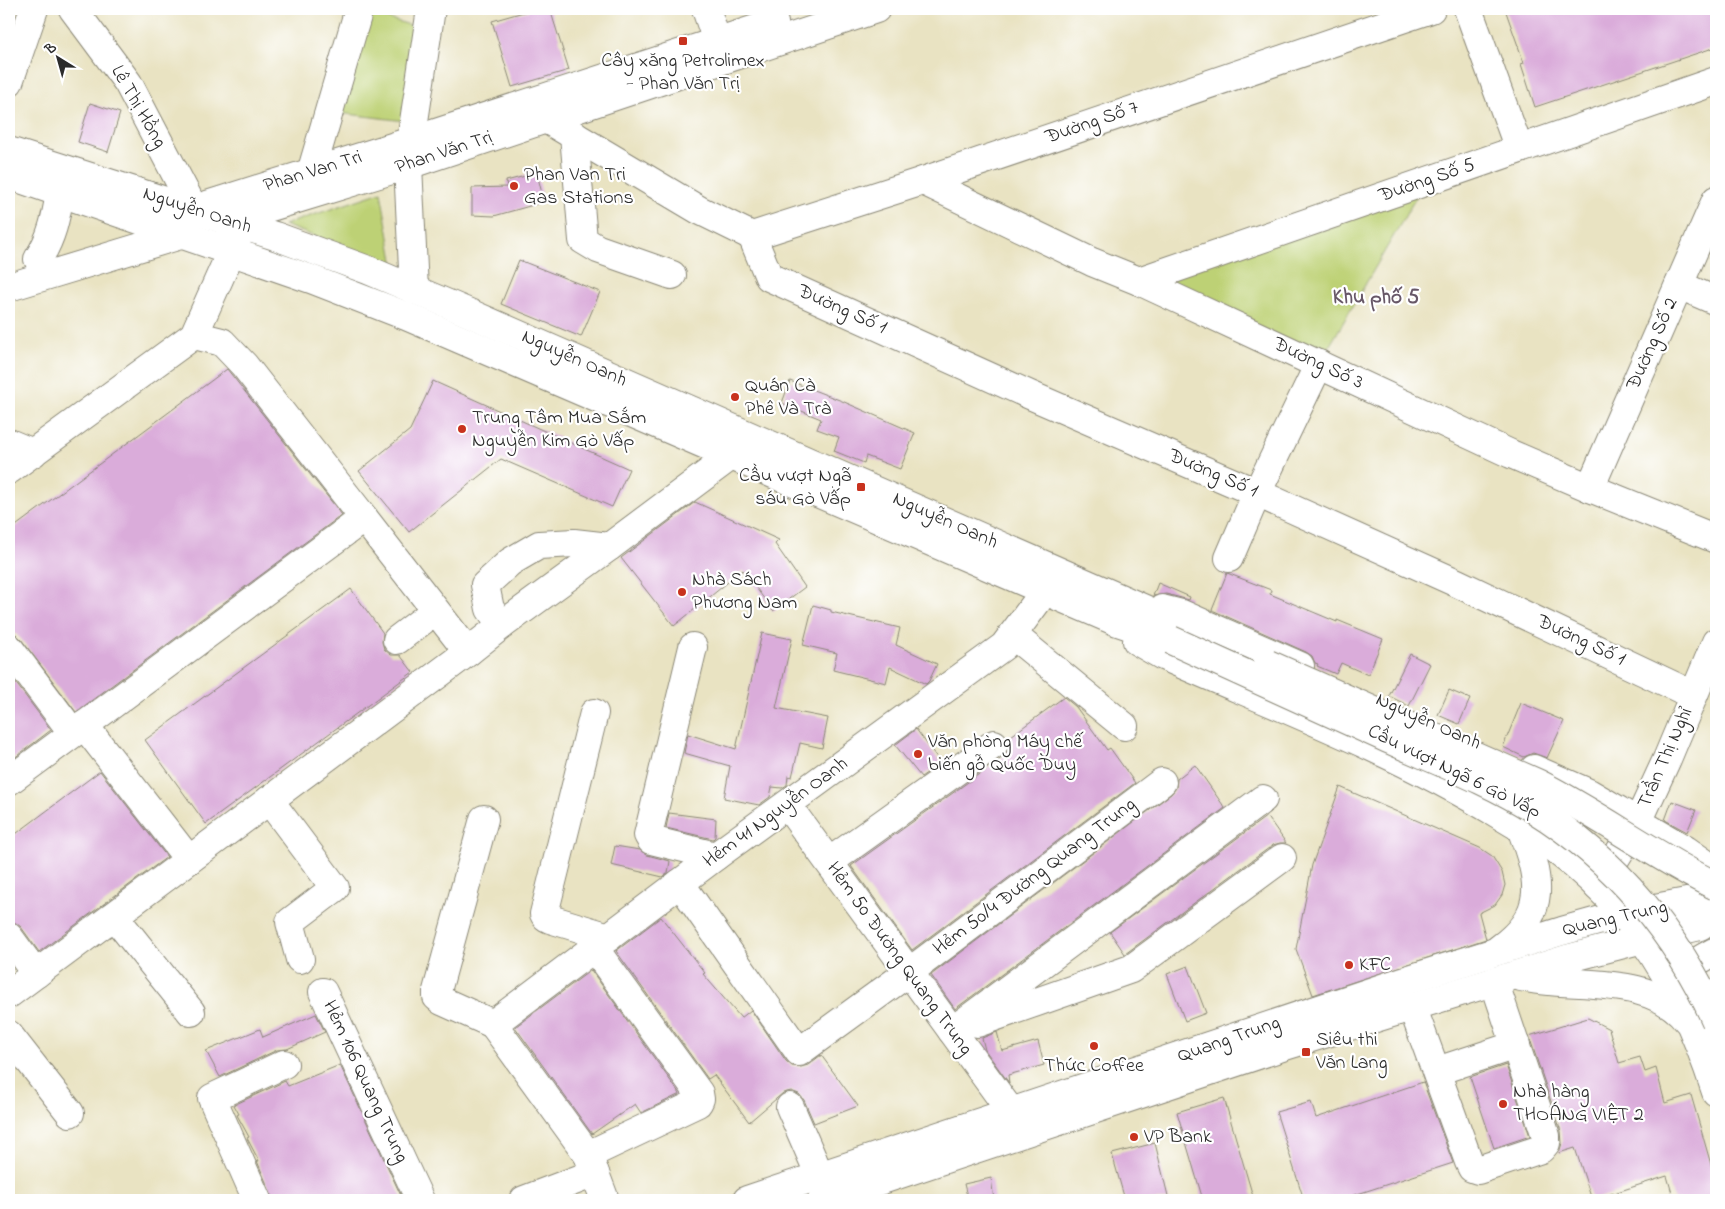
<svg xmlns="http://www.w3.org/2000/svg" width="1725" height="1209" font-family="'Indie Flower',sans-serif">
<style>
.green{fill:#bdd175;stroke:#747e50}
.building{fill:#daacda}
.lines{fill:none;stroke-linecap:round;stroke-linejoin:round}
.minor-casing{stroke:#8a8776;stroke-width:30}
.major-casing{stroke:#8a8776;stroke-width:30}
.minor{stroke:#fff;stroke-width:28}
.major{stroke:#fff;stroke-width:28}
.major-bridge-casing{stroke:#8a8776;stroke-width:30;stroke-linecap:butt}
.major-bridge{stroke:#fff;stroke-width:28}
.poi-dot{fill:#c8321e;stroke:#fff;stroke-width:2}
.labels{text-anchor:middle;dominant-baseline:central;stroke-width:4.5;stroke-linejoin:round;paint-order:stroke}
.poi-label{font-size:20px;fill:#2b2b2b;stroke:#fff;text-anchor:start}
.street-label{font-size:20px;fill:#2b2b2b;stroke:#fff}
.neighbourhood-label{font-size:21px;font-weight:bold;fill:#685868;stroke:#fff}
</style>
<rect width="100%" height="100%" fill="#fff"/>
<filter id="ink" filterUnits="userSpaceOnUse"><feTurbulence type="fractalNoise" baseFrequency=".02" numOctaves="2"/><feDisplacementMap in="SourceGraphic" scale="10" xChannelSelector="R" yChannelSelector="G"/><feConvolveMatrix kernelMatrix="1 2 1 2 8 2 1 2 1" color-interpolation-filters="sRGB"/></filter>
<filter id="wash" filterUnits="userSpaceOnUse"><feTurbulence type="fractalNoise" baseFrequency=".0096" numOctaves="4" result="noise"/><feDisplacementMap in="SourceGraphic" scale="20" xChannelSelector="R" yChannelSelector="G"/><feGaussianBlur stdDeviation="1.12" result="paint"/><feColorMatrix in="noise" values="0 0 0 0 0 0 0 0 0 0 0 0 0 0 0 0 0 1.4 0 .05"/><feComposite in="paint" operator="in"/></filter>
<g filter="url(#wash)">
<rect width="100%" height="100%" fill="#e9e3c2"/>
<g class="green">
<path d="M363,11L420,28L405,121L339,113Z"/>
<path d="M1425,182L1319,364L1139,281Z"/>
<path d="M381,192L394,266L284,225Z"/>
</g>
<g id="blocks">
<g class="building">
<path d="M534,9H550L569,70L512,87L492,21Z"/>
<path d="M1505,9H1716V47L1535,107L1521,64L1524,63Z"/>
<path d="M90,103L120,113L108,152L78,142Z"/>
<path d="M537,173L544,202L494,216L472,215V188L507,187L506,181Z"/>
<path d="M519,260L600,292L581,337L501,304Z"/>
<path d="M227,369L342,515L76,712L21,639L16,634L9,633V531Z"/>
<path d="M433,381L629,469L612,507L501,459L409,532L359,471L410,430Z"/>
<path d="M790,381L842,401L915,433L900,469L866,456L864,463L834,451L839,437L817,429L821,419L782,403Z"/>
<path d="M695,502L779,540L775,544L805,587L773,611L743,570L674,626L621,558Z"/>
<path d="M1227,573L1271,590L1270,594L1337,622V620L1383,639L1368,675L1341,663L1336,674L1317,666L1318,664L1315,663L1312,656L1306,652L1212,610Z"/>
<path d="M1158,583L1190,597L1189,600L1166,594L1153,596Z"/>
<path d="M351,589L383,633L382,642L384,649L391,655H400L413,672L206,824L145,740Z"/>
<path d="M813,605L831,610V612L900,628L896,645L937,664L929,681L926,684L890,667L886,683L833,670L837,653L803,645Z"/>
<path d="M762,633L792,639L776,708L828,718L822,748L800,743L792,777L788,776L787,785L782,788L772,787L770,797L759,805L724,798L730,766L684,753L688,734L736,749Z"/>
<path d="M1410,654L1430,664L1409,706L1389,696Z"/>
<path d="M9,674L51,730L9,762Z"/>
<path d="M1449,690L1470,699L1459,724L1438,715Z"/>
<path d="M1064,697L1076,707L1107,750L1110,748L1135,783L912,950L851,866L1003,757L1008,750V739L1011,736Z"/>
<path d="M1521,703L1564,721L1547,758L1533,753L1524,757L1503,747Z"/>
<path d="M916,729L941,763L921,777L895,745Z"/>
<path d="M1195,765L1225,808L955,1009L931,975L1171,794L1176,788L1177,779Z"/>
<path d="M100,771L167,857L39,952L21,927L16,923L9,922V839Z"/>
<path d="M1340,787L1480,848L1492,856L1502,872L1505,885L1502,895L1495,905L1479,913L1486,939L1313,995L1296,949L1312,865Z"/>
<path d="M1672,801L1696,810L1687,832L1665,820Z"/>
<path d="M669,813L716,819L715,837L713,839L666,828Z"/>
<path d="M1267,816L1286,843H1280L1273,845L1125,954L1110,932Z"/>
<path d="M615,846L640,850L647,855L670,861L668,873L663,877L611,865Z"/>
<path d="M661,917L705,973L703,974L741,1018L751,1010L786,1061L792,1066L801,1067L808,1065L821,1055L858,1106L814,1123L804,1100L799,1094L791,1091L783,1093L749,1122L714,1075L708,1079L616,951Z"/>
<path d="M1188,966L1206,1013L1185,1021L1167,974Z"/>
<path d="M591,970L680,1094L641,1113L635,1104L592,1134L515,1027Z"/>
<path d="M316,1014L325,1032L287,1049L277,1050L220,1077L206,1051L260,1029L263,1037Z"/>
<path d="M1588,1018L1609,1029L1619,1063L1640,1057L1645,1072L1656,1068L1665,1103L1691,1095L1716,1182V1200H1674L1667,1176L1592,1200L1575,1148L1559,1153L1562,1143L1561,1131L1529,1036Z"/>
<path d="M997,1032L1002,1051L1038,1041L1044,1065L1008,1075L1009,1083L985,1050L982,1038Z"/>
<path d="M340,1065L403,1200H273L271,1194L257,1161H259L248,1140L247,1138L249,1137L237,1115L239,1114L234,1105L285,1081L288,1086Z"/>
<path d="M1506,1065L1530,1136L1494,1148L1470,1077Z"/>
<path d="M1423,1082L1453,1163L1339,1200H1304L1276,1112L1311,1102L1316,1118Z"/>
<path d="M1224,1098L1254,1200H1203L1177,1112Z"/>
<path d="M1155,1143L1169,1200H1125L1112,1154Z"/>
<path d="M991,1178L994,1200H968L964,1184Z"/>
</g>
</g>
</g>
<g filter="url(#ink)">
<use href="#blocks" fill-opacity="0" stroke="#8a8776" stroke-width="1"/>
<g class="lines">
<g class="minor-casing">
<g id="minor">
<path d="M73,9L128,83L194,209"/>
<path d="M706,9L723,59"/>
<path d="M1468,9L1519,149"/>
<path d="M9,82L34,9"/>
<path d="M546,119L699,210L752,236"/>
<path d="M574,135L583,240L598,249L672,275"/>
<path d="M411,141L431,9"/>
<path d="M311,173L359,9"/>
<path d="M923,181L1092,262L1139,281L1511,454L1590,488L1716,539"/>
<path d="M752,236L769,277L1030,395L1257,493L1457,583L1693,695"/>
<path d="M752,236L923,181L1431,9"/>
<path d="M1139,281L1716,81"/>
<path d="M1679,285L1716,301"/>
<path d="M9,443L33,453"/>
<path d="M9,470L194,335L243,225"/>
<path d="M1590,488L1716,200"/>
<path d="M364,518L468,652"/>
<path d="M1229,558L1257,493L1319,364"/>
<path d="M502,625L490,609L485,585L510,562L539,545L574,543L609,547"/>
<path d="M1013,635L1124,726"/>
<path d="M397,640L435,611"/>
<path d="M693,647L648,835L651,840L716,856"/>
<path d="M9,648L73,733"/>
<path d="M594,713L544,914L546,917L550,919L609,937"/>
<path d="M84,725L189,860"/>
<path d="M9,781L364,518L244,365L222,342L194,335"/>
<path d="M269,800L335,888L290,922L300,959"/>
<path d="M787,805L1012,1113"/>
<path d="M484,819L437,991V997L442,1001L493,1024"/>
<path d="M1638,822L1667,759L1716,642"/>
<path d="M829,862L994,744"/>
<path d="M680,883L799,1052L909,972L1162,782"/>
<path d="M114,916L191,1012"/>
<path d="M9,937L36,974"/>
<path d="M323,992L420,1200"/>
<path d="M9,994L468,652L502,625L609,547L731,456"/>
<path d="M1412,1006L1469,1162L1472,1168L1478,1170L1541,1149L1546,1143V1136L1494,981"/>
<path d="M977,1023L1131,969L1282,858"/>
<path d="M493,1024L716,856L1004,646L1045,591"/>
<path d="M493,1024L588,1155L605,1200"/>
<path d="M952,1031L1263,799"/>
<path d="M9,1035L70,1113"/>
<path d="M1437,1071L1516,1045"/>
<path d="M790,1107L820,1176"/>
<path d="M588,1155L698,1103L700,1099L699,1093L594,948"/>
<path d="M257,1200L212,1098L284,1064"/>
<path d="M524,1200L595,1173"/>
</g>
</g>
<g class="major-casing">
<g id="major">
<path d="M9,151L275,236L368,270L467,312L1179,624"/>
<path d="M408,165L414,290"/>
<path d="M9,175L311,279L406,316L1115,621L1171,640"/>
<path d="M191,210L411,141L774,23"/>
<path d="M225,221L408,165L876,9"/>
<path d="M38,259C52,238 56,217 60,193"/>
<path d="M9,287L187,233"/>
<path d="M1162,609L1182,614L1300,666"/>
<path d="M1137,641L1163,656C1276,706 1393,750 1498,814C1517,826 1538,837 1556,850C1581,869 1604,891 1624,915C1668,968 1695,1027 1716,1092"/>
<path d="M1534,769L1589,793L1686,850L1716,871"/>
<path d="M1598,887L1638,822"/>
<path d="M1499,949C1549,913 1540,879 1521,828"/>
<path d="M1521,977C1573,989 1650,973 1687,1020"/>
<path d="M1680,989C1682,967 1699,960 1716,951"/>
<path d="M747,1200L1403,981L1562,931L1623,914L1692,901L1716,899"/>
<path d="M822,1200L1285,1046L1570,958L1643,939L1700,926L1716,915"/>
</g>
</g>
<use href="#minor" class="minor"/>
<use href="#major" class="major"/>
<g class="major-bridge-casing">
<g id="major-bridge">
<path d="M1171,640C1242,672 1313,705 1384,737C1434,760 1488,780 1534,809C1615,859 1678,935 1716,1021"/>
<path d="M1268,664L1537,783C1599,814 1654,856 1716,886"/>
</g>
</g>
<use href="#major-bridge" class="major-bridge"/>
</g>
</g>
<g class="poi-dot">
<rect x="678" y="36" width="10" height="10" rx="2.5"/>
<circle cx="514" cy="186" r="5"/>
<circle cx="735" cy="397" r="5"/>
<circle cx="462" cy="429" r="5"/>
<rect x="856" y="482" width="10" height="10" rx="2.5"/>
<circle cx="682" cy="592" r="5"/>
<circle cx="918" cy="754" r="5"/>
<circle cx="1349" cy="965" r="5"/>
<circle cx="1094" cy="1046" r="5"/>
<rect x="1301" y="1047" width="10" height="10" rx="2.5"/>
<circle cx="1503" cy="1104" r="5"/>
<circle cx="1134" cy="1137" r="5"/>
</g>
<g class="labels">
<g class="poi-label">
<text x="683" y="61" text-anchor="middle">Cây xăng Petrolimex<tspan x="683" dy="23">- Phan Văn Trị</tspan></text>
<text x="524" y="175">Phan Van Tri<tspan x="524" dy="23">Gas Stations</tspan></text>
<text x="745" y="386">Quán Cà<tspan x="745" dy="23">Phê Và Trà</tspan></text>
<text x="472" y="418">Trung Tâm Mua Sắm<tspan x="472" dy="23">Nguyễn Kim Gò Vấp</tspan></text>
<text x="851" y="476" text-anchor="end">Cầu vượt Ngã<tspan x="851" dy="23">sáu Gò Vấp</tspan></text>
<text x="692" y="580">Nhà Sách<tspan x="692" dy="23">Phương Nam</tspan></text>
<text x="928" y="742">Văn phòng Máy chế<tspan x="928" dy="23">biến gỗ Quốc Duy</tspan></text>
<text x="1359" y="965">KFC</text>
<text x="1316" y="1040">Siêu thi<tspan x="1316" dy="23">Văn Lang</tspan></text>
<text x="1094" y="1066" text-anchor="middle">Thức Coffee</text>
<text x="1513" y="1092">Nhà hàng<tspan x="1513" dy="23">THOÁNG VIỆT 2</tspan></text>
<text x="1144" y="1137">VP Bank</text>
</g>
<g class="street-label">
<text transform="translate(138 107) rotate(60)">Lê Thị Hồng</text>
<text transform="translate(1092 123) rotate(-19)">Đường Số 7</text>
<text transform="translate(444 153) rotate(-18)">Phan Văn Trị</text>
<text transform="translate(313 172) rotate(-17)">Phan Van Tri</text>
<text transform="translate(1427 181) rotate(-19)">Đường Số 5</text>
<text transform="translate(197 211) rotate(18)">Nguyễn Oanh</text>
<text transform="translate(842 310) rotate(24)">Đường Số 1</text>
<text transform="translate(1653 344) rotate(-66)">Đường Số 2</text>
<text transform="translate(574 359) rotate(24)">Nguyễn Oanh</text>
<text transform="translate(1318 364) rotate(25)">Đường Số 3</text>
<text transform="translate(1213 474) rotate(23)">Đường Số 1</text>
<text transform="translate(945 521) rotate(24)">Nguyễn Oanh</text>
<text transform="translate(1581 641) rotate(25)">Đường Số 1</text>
<text transform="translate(1428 722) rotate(24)">Nguyễn Oanh</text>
<text transform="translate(1666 758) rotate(-66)">Trần Thị Nghỉ</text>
<text transform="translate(1454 772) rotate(26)">Cầu vượt Ngã 6 Gò Vấp</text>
<text transform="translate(776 813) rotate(-36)">Hẻm 41 Nguyễn Oanh</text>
<text transform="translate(1035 877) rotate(-37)">Hẻm 50/4 Đường Quang Trung</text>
<text transform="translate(1615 919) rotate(-13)">Quang Trung</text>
<text transform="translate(899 959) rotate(54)">Hẻm 50 Đường Quang Trung</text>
<text transform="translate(1229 1040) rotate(-19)">Quang Trung</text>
<text transform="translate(365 1082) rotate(65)">Hẻm 106 Quang Trung</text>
</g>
<g class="neighbourhood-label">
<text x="1376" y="298">Khu phố 5</text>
</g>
</g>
<rect width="1725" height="1209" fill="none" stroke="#fff" stroke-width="30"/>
<g transform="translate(58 58) rotate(323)" stroke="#ffffff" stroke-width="4" paint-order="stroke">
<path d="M0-4L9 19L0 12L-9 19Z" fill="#2b2b2b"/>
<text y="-8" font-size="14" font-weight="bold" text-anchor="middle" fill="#2b2b2b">B</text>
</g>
</svg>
